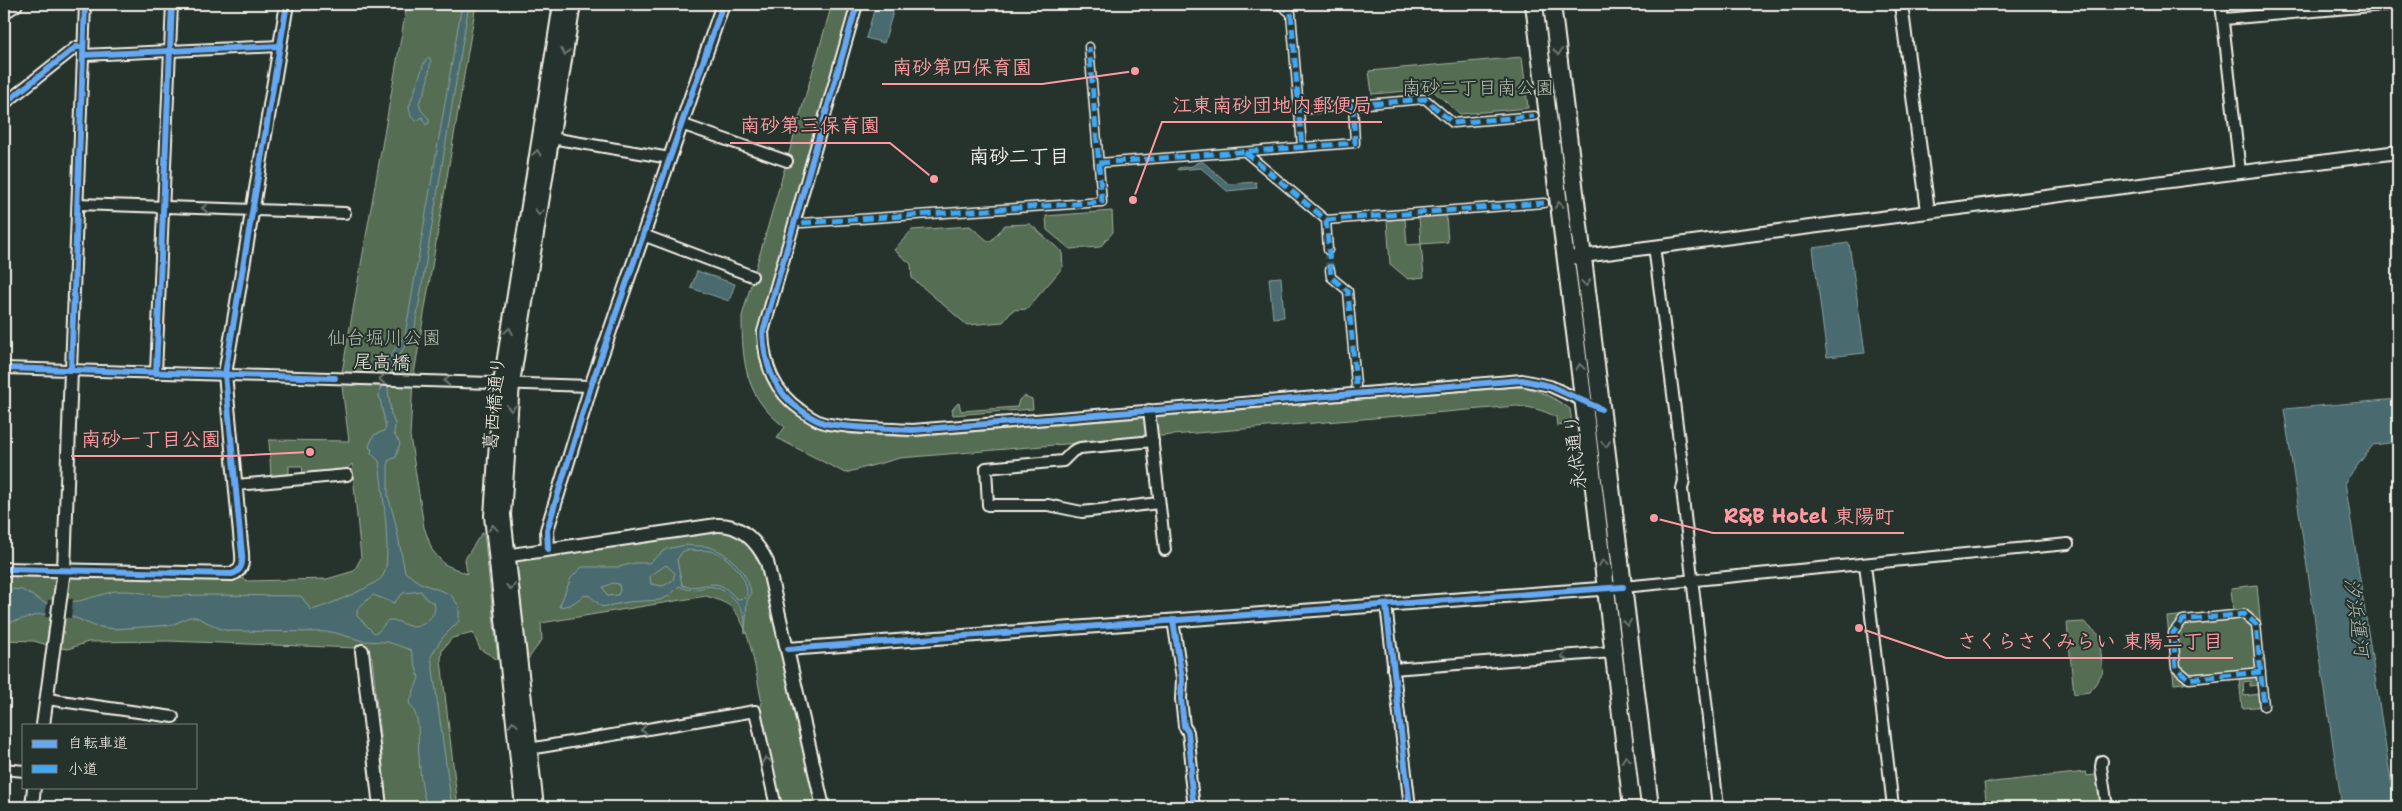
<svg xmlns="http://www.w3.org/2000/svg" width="2402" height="811" font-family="'Shantell Sans','Klee One',sans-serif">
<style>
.green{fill:#546d53;stroke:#a4af9e;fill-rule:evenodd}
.water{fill:#486b6e;stroke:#8da19f;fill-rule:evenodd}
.pier{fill:#26332d}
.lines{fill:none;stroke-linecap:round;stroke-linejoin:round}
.pedestrian-tunnel{stroke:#455049;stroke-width:8;stroke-dasharray:8 4;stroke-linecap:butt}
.pedestrian-casing{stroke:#f4f1e8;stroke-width:11}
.minor-casing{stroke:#f4f1e8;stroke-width:14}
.tertiary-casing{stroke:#f4f1e8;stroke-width:16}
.secondary-casing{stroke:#f4f1e8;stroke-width:18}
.primary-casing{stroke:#f4f1e8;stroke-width:20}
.pedestrian{stroke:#26332d;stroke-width:8}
.minor{stroke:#26332d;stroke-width:10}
.tertiary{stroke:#26332d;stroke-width:12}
.secondary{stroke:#26332d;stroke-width:14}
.primary{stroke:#26332d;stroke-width:16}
.quiet{stroke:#3fa9f5;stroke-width:5;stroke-dasharray:10 5;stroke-linecap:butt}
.cycleway-casing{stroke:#26332d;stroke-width:9}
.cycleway{stroke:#66a8f1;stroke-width:6}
.oneway{stroke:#6e766e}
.labels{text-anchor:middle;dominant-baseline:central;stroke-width:4;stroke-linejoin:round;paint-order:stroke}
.park-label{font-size:19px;fill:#b4bcac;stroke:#26332d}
.street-label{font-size:19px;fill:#f4f1e8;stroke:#26332d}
.neighbourhood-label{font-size:20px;font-weight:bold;fill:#f4f1e8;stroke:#26332d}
.water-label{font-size:20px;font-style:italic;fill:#afbbb7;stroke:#26332d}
.leader{fill:none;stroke:#ff9aa2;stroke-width:2}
.callout-dot{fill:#ff9aa2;stroke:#26332d;stroke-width:2}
.callout-label{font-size:20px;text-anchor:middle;font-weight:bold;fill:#ff9aa2;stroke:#26332d;stroke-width:4;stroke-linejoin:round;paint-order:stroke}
</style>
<rect width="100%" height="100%" fill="#26332d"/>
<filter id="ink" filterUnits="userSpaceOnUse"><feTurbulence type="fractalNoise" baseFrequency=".02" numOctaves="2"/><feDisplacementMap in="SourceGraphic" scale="10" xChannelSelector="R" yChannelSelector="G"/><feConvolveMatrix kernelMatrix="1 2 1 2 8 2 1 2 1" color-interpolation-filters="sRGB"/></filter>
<g filter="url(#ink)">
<g class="green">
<path d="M407,4H476L413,380L410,436L424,527L432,550L444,564L467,574L465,559L481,534L484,533L498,660L480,649L473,633L452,638L442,650L441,660L458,807H387L372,657L356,648L168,641L88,642L68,649L54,647L34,641L4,640V569L232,574L248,581L327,579L354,571L361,558L352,464L343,472L303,474L302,466H289V475L271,476L269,440L349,441L341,378Z"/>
<path d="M832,4H851L761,315L760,332L786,399L828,424L849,434L911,437L1516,387C1538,388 1553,397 1570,409L1572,424L1557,426L1556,417C1543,410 1531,407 1516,406L900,458L845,473L777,438L785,427C745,398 742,362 742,316Z"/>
<path d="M1522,57L1528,108L1460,114L1431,89L1372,94L1369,71Z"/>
<path d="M1112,211L1113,232L1100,247L1070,249L1047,230L1046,216Z"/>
<path d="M1446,215L1448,242L1421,244L1424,277L1408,279L1390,264L1387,220L1405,219L1407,245L1421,244L1419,217Z"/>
<path d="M1030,224L1062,252L1063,267L1027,309L1013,310L1003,322L967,325L912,278L911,264L894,250L912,230L970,226L988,241L992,240L1005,225Z"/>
<path d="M1024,396L1032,399L1033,409L953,415L952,410L957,404L959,403L961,411L1017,407L1019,400Z"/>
<path d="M725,529L748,540L763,564L819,807H780L759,711L762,703C756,676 751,625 731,607C724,601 714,599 706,596L541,623L542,640L528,659L502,656L514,558Z"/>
<path d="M2257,585L2268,706L2242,708L2239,678L2174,684L2167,617L2233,611L2231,588ZM2250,681V686L2257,685L2258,694L2244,696L2243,682Z"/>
<path d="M2084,622L2099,635L2103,672L2090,692L2074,694L2067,623Z"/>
<path d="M2086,772L2087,776L2102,774L2107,807H1987L1984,783Z"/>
</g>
<g class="water">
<path d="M462,4H469L414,333L395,361L388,389L391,414L395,424L394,434L400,443L396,457L388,461V496L395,521L405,572L420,583L450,594L459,606V621L443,637L431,656L452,807H427C422,792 420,773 419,756C417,738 422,719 409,703L419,678L411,650L388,642L363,641L332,632L231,631L221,629L196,617H189L172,625L114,629L94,626L71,616L41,614L4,624V593L13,589L22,590L45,603L79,601L115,591H129L162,596L205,595L301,596L311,610C325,607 376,586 383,576C393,560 381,482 379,461L371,453L372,449H370L369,446L374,435L384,431L386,428L379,394L387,361L405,335ZM421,591L426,599L434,603C436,610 434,614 430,618C412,637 404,619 388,620L378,632L374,633L357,616V609L373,595L394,603L403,593Z"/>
<path d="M876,4L895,5L884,43L866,38Z"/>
<path d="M429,57L431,61C428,75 428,91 419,102L421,110L429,119V123L426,125L422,117L417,121C410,118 410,114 409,107L424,63Z"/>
<path d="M1203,162L1229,184L1256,182L1257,188L1227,191L1201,168L1178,170V168L1193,166L1196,163Z"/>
<path d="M1849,243L1865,353L1827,357L1813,248Z"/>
<path d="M697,271L735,284L729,301L691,288Z"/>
<path d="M1281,277L1284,317L1273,318L1269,278Z"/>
<path d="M2398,399V442L2373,445L2345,482L2395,807H2342L2284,409Z"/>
<path d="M686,545C694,547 703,545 710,547C730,554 749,573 751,594L747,601L745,634C744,628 746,621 744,615C742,608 738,604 733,599C707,573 701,598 679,586L669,596L660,600L628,602L602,607L590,596L585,595L570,605L559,607L571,578L582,567H619L634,563H649L666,549ZM686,550C694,551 702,550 710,551C727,553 752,580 746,598L737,599C732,595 728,589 722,586C709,580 695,591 682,585L677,560L682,552ZM666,565L675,573L673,580L663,586L651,584L650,576ZM613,583L619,584L620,590L618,595L607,596L603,587Z"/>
</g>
<path class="pier" d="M73,599L71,618L45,617L48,600Z"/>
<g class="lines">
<path class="pedestrian-tunnel" d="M1328,250L1330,270"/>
<g class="pedestrian-casing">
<g id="pedestrian">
<path d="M1279,4L1291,13L1302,147"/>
<path d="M1298,110L1425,99L1453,123L1534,116"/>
<path d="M1245,152L1326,220L1328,250"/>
<path d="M1099,163L1355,143L1353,105"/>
<path d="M1326,220L1544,203"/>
<path d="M802,223L1102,202L1089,47"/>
<path d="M1330,270L1331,277L1348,291L1356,385"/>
<path d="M2261,672L2189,679L2176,668L2173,633L2183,620L2244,614L2256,624L2264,706"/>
</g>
</g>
<g class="minor-casing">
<g id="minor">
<path d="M857,4L763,332C764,365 774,392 802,411C810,417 819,423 829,424C856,429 885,428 913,430L1522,380L1550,386L1601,409"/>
<path d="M2221,4L2240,172"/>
<path d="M2224,19L2395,4"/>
<path d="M83,55L280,46"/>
<path d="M4,104L76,47H83"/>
<path d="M681,124L787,161"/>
<path d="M551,138L670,158"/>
<path d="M78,204L345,213"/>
<path d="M643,235L752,276"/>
<path d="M1654,246L1684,480L1682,489L1718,807"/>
<path d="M4,368L591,386"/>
<path d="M71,370L85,4"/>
<path d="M156,373L172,4"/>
<path d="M1149,410L1165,550"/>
<path d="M1153,441L1080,448L1073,451L1063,461L986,468L988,505H1048L1082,512L1159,503"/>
<path d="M236,485L347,475"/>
<path d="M1865,564L1893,807"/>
<path d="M1623,587L2068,544"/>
<path d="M1386,605L1410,807"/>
<path d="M1173,620L1182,679L1181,699L1184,726L1188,732L1192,769L1190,775L1194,807"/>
<path d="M1393,669L1613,652"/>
<path d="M47,699L173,717"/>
<path d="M523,750L755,711L776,807"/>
<path d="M2102,761L2101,767L2107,807"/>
<path d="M4,769L24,771"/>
</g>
</g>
<g class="tertiary-casing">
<g id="tertiary">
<path d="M1901,4L1928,211"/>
<path d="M1575,257L2398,152"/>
<path d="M548,549L547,530L591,386L723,4"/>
<path d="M498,557L717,525C742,524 757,542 767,562L823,807"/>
<path d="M4,569L232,574C246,570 242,555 241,544L225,374L287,4"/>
<path d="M788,649L1613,588"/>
<path d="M362,651L380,807"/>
<path d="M43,725L64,570L71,370"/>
<path d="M32,807L34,787"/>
</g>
</g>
<g class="secondary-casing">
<g id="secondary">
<path d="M4,11L15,4"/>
<path d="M523,807L492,516L501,383L561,4"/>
<path d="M536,807L503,515L512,383L573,4"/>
</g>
</g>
<g class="primary-casing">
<g id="primary">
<path d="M1534,4L1585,413L1632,807"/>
<path d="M1552,4L1650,807"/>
</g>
</g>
<use href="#pedestrian" class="pedestrian"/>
<use href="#minor" class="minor"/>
<use href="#tertiary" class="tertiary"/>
<use href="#secondary" class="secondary"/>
<use href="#primary" class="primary"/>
<g class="quiet">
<path d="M1279,4L1291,13L1302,147"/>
<path d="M1298,110L1425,99L1453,123L1534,116"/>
<path d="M1245,152L1326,220L1331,277L1348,291L1356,385"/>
<path d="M1099,163L1355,143L1353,105"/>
<path d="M1326,220L1544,203"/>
<path d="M802,223L1102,202L1089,47"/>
<path d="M2261,672L2189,679L2176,668L2173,633L2183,620L2244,614L2256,624L2264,706"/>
</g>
<g class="cycleway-casing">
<g id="cycleway">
<path d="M857,4L763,332C764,365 774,392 802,411C810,417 819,423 829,424C856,429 885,428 913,430L1522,380L1550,386L1601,409"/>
<path d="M83,55L280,46"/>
<path d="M4,104L76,47H83"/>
<path d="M4,368L335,378"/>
<path d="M71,370L85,4"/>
<path d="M156,373L172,4"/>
<path d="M548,549L547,530L591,386L723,4"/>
<path d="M4,569L232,574C246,570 242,555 241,544L225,374L287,4"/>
<path d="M1386,605L1410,807"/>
<path d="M1173,620L1182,679L1181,699L1184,726L1188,732L1192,769L1190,775L1194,807"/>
<path d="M788,649L1623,587"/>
</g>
</g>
<use href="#cycleway" class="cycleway"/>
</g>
<defs><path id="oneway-chevron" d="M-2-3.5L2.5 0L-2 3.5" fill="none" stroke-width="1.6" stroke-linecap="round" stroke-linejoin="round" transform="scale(1.25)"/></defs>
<g class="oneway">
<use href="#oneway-chevron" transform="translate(565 52) rotate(99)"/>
<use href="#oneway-chevron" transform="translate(1558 52) rotate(83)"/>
<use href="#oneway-chevron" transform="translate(537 153) rotate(-81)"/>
<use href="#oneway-chevron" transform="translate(1559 205) rotate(-97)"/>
<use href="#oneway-chevron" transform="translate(205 208) rotate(-177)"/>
<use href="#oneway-chevron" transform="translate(539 212) rotate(99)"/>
<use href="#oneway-chevron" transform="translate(1586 283) rotate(83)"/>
<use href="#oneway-chevron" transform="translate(509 331) rotate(-81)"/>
<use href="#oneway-chevron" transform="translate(1580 367) rotate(-97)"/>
<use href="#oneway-chevron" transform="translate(382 379) rotate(-178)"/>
<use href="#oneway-chevron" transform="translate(447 381) rotate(-178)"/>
<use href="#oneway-chevron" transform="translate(511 408) rotate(94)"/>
<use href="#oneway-chevron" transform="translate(1606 444) rotate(83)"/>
<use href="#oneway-chevron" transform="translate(493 528) rotate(-94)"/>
<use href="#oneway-chevron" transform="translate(1603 563) rotate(-97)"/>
<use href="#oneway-chevron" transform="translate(511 587) rotate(83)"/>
<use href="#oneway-chevron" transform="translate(1627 623) rotate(83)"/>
<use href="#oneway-chevron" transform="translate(1564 656) rotate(176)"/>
<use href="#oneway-chevron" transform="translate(513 724) rotate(-96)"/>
<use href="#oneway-chevron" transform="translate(644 730) rotate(171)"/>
<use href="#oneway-chevron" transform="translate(1626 759) rotate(-97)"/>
<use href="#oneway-chevron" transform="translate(766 760) rotate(-102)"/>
</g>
</g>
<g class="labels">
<g class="park-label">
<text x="1478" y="87">南砂二丁目南公園</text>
<text x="384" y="337">仙台堀川公園</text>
</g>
<g class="street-label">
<text transform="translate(382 362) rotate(2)">尾高橋</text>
<text transform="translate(494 403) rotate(-85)">葛西橋通り</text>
<text transform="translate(1575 452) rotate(-97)">永代通り</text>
</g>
<g class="neighbourhood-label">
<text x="1019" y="156">南砂二丁目</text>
</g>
<g class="water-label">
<text transform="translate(2357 617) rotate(82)">汐浜運河</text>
</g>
</g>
<path class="leader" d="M1135 71L1042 84H882M1133 200L1162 122H1382M934 179L890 143H730M310 452L231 456H71M1654 518L1713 533H1904M1859 628L1946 658H2233"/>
<g class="callout-dot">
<circle cx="1135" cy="71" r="5"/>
<circle cx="1133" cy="200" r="5"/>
<circle cx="934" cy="179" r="5"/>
<circle cx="310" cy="452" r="5"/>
<circle cx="1654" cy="518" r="5"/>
<circle cx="1859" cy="628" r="5"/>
</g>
<g class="callout-label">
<text x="962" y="74">南砂第四保育園</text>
<text x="1272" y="112">江東南砂団地内郵便局</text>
<text x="810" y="132">南砂第三保育園</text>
<text x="151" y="446">南砂一丁目公園</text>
<text x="1809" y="523">R&amp;B Hotel 東陽町</text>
<text x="2090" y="648">さくらさくみらい 東陽二丁目</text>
</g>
<rect width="2402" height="811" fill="none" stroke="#26332d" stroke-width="20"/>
<rect x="10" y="10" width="2382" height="791" fill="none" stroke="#f4f1e8" stroke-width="2" filter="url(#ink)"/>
<rect x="22" y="724" width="175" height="65" fill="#26332d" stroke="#787f78"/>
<rect x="32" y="740" width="25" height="8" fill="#66a8f1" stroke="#787f78"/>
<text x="68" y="748" font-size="15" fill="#f4f1e8">自転車道</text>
<rect x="32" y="765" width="25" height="8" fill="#3fa9f5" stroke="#787f78"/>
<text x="68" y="774" font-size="15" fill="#f4f1e8">小道</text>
</svg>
